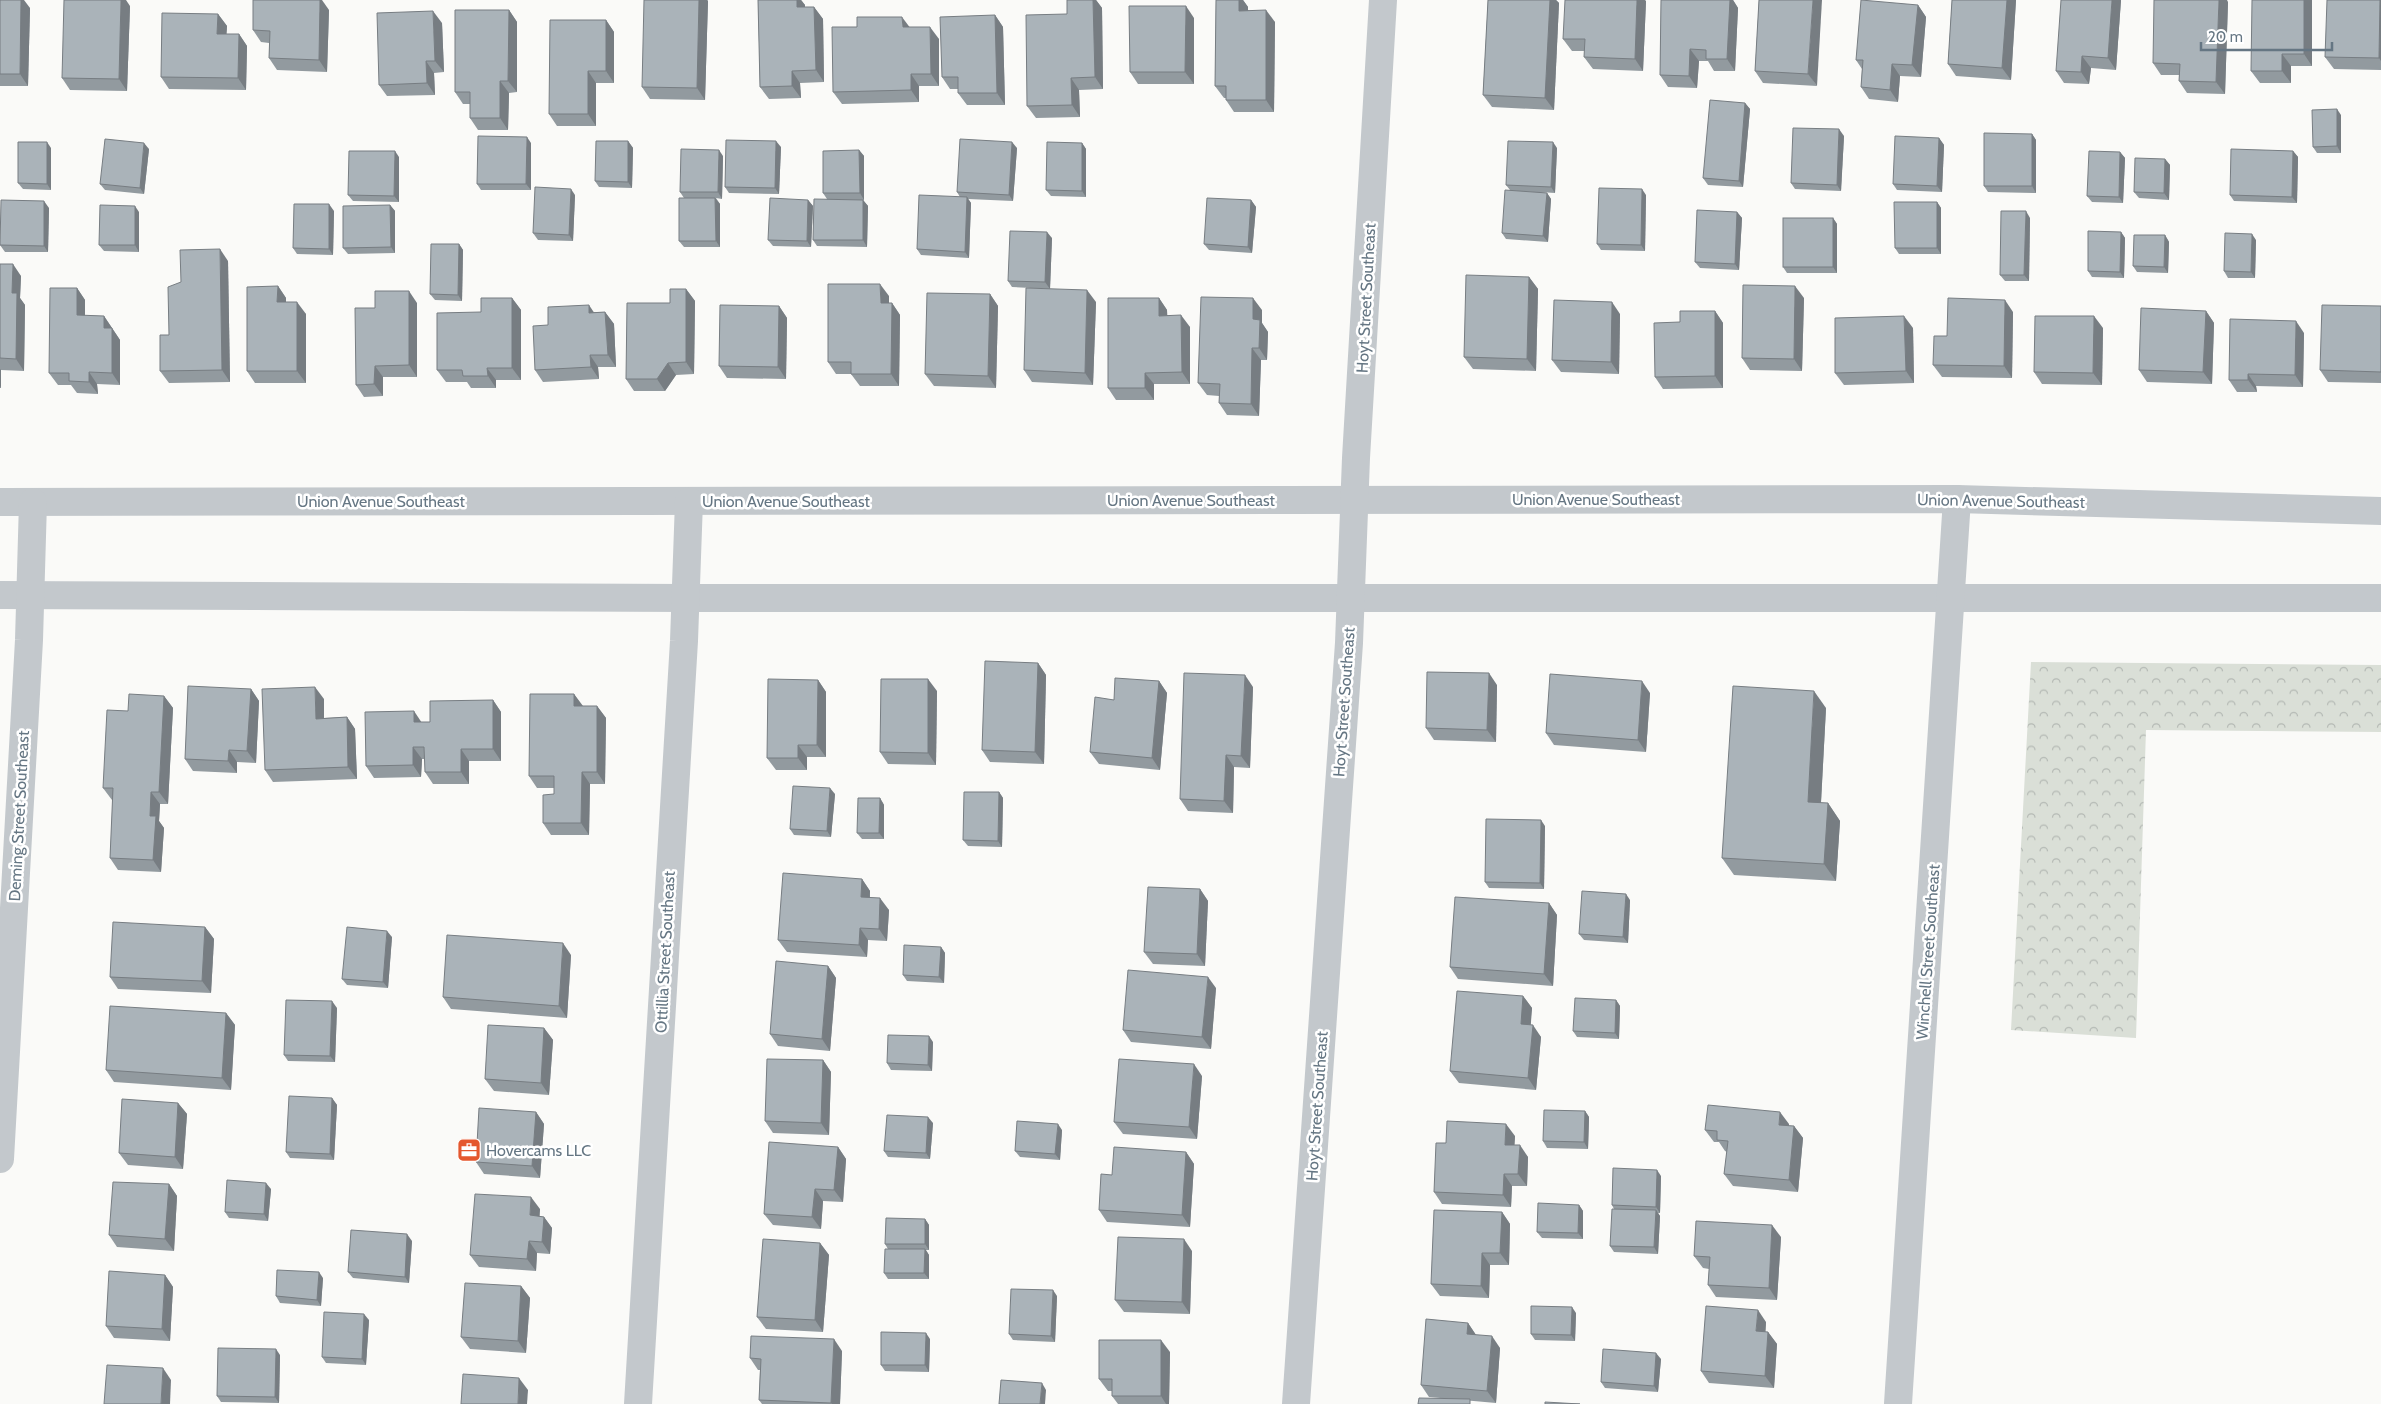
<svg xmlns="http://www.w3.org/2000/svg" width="2381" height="1404" font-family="Cabin,sans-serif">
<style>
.forest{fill:url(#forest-crowns)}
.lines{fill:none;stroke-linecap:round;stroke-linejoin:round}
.minor{stroke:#c3c8cc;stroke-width:28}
.wall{fill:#929a9f}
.shaded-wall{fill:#777d82}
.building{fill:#aab3b9;stroke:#777d82}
.labels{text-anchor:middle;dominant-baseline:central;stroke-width:5;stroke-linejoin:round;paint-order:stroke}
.street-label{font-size:16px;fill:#657683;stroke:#fff}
.poi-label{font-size:16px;fill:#657683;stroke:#fff;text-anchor:start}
</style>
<defs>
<pattern id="forest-crowns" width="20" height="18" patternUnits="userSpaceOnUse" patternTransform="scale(1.25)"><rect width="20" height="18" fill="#dadfd7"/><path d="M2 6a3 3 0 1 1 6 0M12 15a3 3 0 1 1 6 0" fill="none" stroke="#b4b9b4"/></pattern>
</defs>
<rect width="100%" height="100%" fill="#fafaf8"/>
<path class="forest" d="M2031,662L2381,665V732L2146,730L2136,1038L2011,1030Z"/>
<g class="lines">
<g class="minor">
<path d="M0,502L1957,499L2381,511"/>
<path d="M0,595L686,598H2381"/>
<path d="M0,1159L29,640L33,502"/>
<path d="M638,1404L684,641L689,501"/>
<path d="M1296,1404L1349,643L1356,458L1383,0"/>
<path d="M1898,1404L1957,499"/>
</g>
</g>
<g class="wall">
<path d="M0,0L30,8L28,86H0Z"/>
<path d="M699,0H707L708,1L705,100L650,99L642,87Z"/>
<path d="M758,0H801L805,5V7H814L823,19L824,82L800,83L801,98L769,99L760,87Z"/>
<path d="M1067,0H1096L1102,8L1103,89L1079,90L1080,117L1036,118L1027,106L1067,14Z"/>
<path d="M1216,0H1243L1248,7V10L1275,22L1274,112H1234L1226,100V98H1224L1215,86Z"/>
<path d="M1488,0H1556L1559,3L1554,110L1492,107L1483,95Z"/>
<path d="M1661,0H1733L1738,8L1735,71H1714L1708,61H1699L1697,88L1668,87L1660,75Z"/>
<path d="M1759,0L1817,86L1763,83L1755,71Z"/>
<path d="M1952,0H2016L2011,80L1956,76L1948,64Z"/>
<path d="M2121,0L2116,70L2091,68L2089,84L2064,83L2056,71Z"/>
<path d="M2312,0V66H2291V83H2260L2251,71Z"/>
<path d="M2381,0V70L2334,69L2325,57Z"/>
<path d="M1646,1L1643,71L1593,69L1584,57L1585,51H1572L1563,39Z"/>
<path d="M2228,2L2225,94L2187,93L2179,81V75H2161L2153,63Z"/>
<path d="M1918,5L1926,17L1921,77L1900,76L1898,102L1869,99L1861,87L1862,69L1856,60Z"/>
<path d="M130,6L127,91L70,90L62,78Z"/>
<path d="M329,10L327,72L277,70L269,58V43L261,42L253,30Z"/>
<path d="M509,10L517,22V92L509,93L508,130H478L470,118V104H463L455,92Z"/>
<path d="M218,14L227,26L226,34H239L247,46L246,90L169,89L161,77Z"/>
<path d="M995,15L1003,27L1005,105H967L958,93V89H950L942,77Z"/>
<path d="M1194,18V84H1138L1130,72Z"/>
<path d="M606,20L614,32V83H596V126H557L549,114Z"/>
<path d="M442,23L444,72L434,73L435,95L387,96L379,85Z"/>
<path d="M910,27L939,39V86H919V102L842,104L833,92Z"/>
<path d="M1745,103L1750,109L1743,187L1708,185L1703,178Z"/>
<path d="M2341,115V153H2317L2313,147Z"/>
<path d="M2032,134L2036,140V193L1988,192L1984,186Z"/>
<path d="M1844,136L1841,191L1795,189L1791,183Z"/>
<path d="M1939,138L1944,145L1942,192L1897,190L1893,184Z"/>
<path d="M628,141L633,148L632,188L599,187L595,181Z"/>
<path d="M531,143V190H481L477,184Z"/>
<path d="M1082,143L1086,149V197L1051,196L1046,190Z"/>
<path d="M781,147L779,194L729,193L725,187Z"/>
<path d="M51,148V190L23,189L18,183Z"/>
<path d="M1017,148L1013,201L968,199L971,203L969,258L921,255L917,249L960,197L957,192Z"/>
<path d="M1557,148L1555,193L1540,192L1547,193L1551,199L1548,242L1506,239L1502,233L1510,190L1506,185Z"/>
<path d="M149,149L144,194L105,190L100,184Z"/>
<path d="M859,150L864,156V200H863L868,206L867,247L817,246L813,240L827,199L823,193Z"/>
<path d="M2293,151L2298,157L2297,203L2234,201L2230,195Z"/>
<path d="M2120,152L2125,158L2123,203L2092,202L2087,196Z"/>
<path d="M723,156L722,199L716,198L720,204V247H684L679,241L684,198L680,192Z"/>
<path d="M399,157V202L353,201L348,195Z"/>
<path d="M2165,159L2170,165L2169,200L2139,198L2134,192Z"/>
<path d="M575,195L573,241L538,240L533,233Z"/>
<path d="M1646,195L1645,251L1601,250L1597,244Z"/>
<path d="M808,200L813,206L811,247L773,246L768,240Z"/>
<path d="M1251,200L1256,207L1252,253L1209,250L1204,244Z"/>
<path d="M1937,202L1941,208V254H1899L1895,248Z"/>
<path d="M390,205L395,211V253L348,254L343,248Z"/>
<path d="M49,208L48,252H5L0,245Z"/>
<path d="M334,211L333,255L297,254L293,248Z"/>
<path d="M139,212V252L104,251L99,245Z"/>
<path d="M1737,212L1742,218L1739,270L1700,268L1695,262Z"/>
<path d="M1833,218L1837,224V273H1787L1783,267Z"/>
<path d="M2030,218L2029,281H2005L2000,275Z"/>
<path d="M2121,232L2125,238L2124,278L2092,277L2088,271Z"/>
<path d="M2165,235L2169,242L2168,273L2137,272L2133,266Z"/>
<path d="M1052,238L1050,289L1012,287L1008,281Z"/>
<path d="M2256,240L2255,278H2228L2224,271Z"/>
<path d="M459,244L463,250L462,301L435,300L430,294Z"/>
<path d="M228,261L230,382L169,383L160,371L169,335Z"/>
<path d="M0,264L21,276L20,298L25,305L24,371L1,370V388H0Z"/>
<path d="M1529,277L1538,289L1536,371L1473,369L1464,357Z"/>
<path d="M278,286L286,298V302L306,314V383H255L247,371Z"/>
<path d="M77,288L85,300V316H104L120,340V385L97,384L98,394L77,393L71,385H58L49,373Z"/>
<path d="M686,289L695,301L694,374L676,375L665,391H634L626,379L670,303Z"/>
<path d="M990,294L998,306L996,388L934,386L925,374Z"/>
<path d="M889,296V303H892L900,315L899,386H860L851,374H836L828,362Z"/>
<path d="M512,298L521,310V380H496V388H471L467,382H446L437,370L481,312Z"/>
<path d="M1159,298L1167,310V315L1190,327V384H1154V400H1116L1108,388Z"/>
<path d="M1804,298L1802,371L1750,370L1742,358Z"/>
<path d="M1096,302L1093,385L1032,382L1024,370Z"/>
<path d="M417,303V377H383V396L364,397L356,385L375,308Z"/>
<path d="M779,306L787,318L786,379L727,378L719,366Z"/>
<path d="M2381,306V383L2328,382L2320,370Z"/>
<path d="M1262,310V323L1268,332L1267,360H1261L1259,416L1227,415L1219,403V396L1207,395L1198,383Z"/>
<path d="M1715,311L1723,323V388L1663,389L1655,377Z"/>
<path d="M2206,311L2214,323L2212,384L2147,382L2139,370Z"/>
<path d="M594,312H605L614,324L616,367H598L599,379L543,382L535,370L548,325Z"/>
<path d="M2013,312L2012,378L1942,377L1933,365L1947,336Z"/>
<path d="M1620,314L1619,374L1561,372L1552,360Z"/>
<path d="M1913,328L1914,383L1844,385L1835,373Z"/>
<path d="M2103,328L2102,385L2042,384L2034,372Z"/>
<path d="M2304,333L2303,387L2256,386L2257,392H2237L2229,380Z"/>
<path d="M1038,663L1046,675L1044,764L990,762L982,750Z"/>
<path d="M818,680L826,692V757H807V770H776L767,758Z"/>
<path d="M1159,681L1167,693L1160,770L1099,764L1090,752Z"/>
<path d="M1497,685L1496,742L1434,740L1426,728Z"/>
<path d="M1253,687L1250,768L1234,767L1233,813L1188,811L1180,799Z"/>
<path d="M251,689L259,701L256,763L237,762V773L193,771L185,759Z"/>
<path d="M937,691L936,765L888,764L880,752Z"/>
<path d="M1650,693L1646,752L1554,745L1546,733Z"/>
<path d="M574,694L582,706H597L606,718L605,784H590L589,835H551L543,823L554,794V788H537L529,776Z"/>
<path d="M164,696L173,708L168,804H160L159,821L164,828L161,872L118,870L110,858L113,800H112L103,788L128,711Z"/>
<path d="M324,699V718L347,717L355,729L357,779L273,782L265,770Z"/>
<path d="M493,700L501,712V761H469V784H433L425,772V759H422L421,777L374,778L366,766L421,722H430Z"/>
<path d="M1826,708L1821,803H1828L1840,821L1836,881L1734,875L1722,858Z"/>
<path d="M999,792L1003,798L1002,847L968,846L963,840Z"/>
<path d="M835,794L831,837L794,835L790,829Z"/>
<path d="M880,798L884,805V839H862L857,833Z"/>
<path d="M1545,826L1544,889L1489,888L1485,882Z"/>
<path d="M862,879L870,891V898L889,910L887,941L868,940L867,957L787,952L778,940Z"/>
<path d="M1200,889L1208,901L1205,966L1153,964L1144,952Z"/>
<path d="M1630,900L1628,943L1584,940L1579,934Z"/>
<path d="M1549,903L1557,915L1553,986L1458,979L1450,967Z"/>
<path d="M205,927L214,939L211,993L118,989L110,977Z"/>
<path d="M392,937L388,988L347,985L342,979Z"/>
<path d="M941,947L945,953L944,983L907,981L903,975Z"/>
<path d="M571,955L567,1018L451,1009L443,997Z"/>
<path d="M828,966L836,978L830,1051L778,1046L770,1034Z"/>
<path d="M1216,988L1211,1049L1131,1042L1123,1030Z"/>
<path d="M1523,996L1532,1008L1530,1025L1541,1037L1536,1090L1459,1083L1450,1071Z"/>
<path d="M1616,1000L1620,1006L1619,1039L1577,1037L1573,1031Z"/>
<path d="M337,1008L335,1062L288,1061L284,1055Z"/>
<path d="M226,1013L235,1025L231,1090L114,1082L106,1070Z"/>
<path d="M544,1028L553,1040L549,1095L494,1091L485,1079Z"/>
<path d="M933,1042L932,1071L891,1070L887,1063Z"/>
<path d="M823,1060L831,1072L829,1135L773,1133L765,1121Z"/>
<path d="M1202,1076L1197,1139L1123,1134L1114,1122Z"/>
<path d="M332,1098L337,1105L334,1160L290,1158L286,1152Z"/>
<path d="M178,1103L187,1114L183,1169L128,1165L119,1153Z"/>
<path d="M1585,1111L1589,1117L1588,1149L1547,1148L1543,1141Z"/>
<path d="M536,1112L544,1124L540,1178L484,1174L476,1162Z"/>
<path d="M933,1123L930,1159L888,1157L884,1151Z"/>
<path d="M1789,1124V1126H1794L1803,1138L1798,1192L1733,1186L1724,1174L1727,1152L1725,1151L1719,1142H1714L1705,1130Z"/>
<path d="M1062,1130L1060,1160L1020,1157L1015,1151Z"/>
<path d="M1515,1136L1514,1145L1528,1157L1527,1186H1512L1511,1207L1442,1204L1434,1192L1446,1143Z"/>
<path d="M838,1147L846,1159L843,1202L823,1201L821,1229L773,1225L764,1214Z"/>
<path d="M1186,1152L1194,1164L1190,1227L1107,1222L1099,1210L1112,1175Z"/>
<path d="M1661,1176L1660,1213H1658L1660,1216L1658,1254L1614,1252L1610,1246L1614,1209L1612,1205Z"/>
<path d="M169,1184L177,1196L174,1251L117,1247L109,1235Z"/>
<path d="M271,1189L268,1221L229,1218L225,1212Z"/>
<path d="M1579,1205L1583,1211V1239L1542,1238L1537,1232Z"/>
<path d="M540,1209L539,1216L544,1217L552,1228L550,1254L537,1253L536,1271L479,1267L470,1255Z"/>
<path d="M1502,1212L1510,1224L1509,1265H1490L1489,1298L1440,1296L1431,1284Z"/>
<path d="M925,1219L929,1225V1250H926L929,1255V1279H888L884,1273L888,1249L885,1244Z"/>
<path d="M1781,1237L1777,1300L1716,1297L1708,1285L1709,1269L1703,1268L1694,1256Z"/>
<path d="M412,1241L409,1283L353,1278L348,1272Z"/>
<path d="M820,1243L829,1255L823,1332L766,1329L757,1317Z"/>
<path d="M1192,1251L1190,1314L1124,1312L1115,1300Z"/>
<path d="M165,1275L173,1287L170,1341L114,1338L106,1326Z"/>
<path d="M323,1278L321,1306L280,1303L276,1296Z"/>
<path d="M521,1286L530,1298L526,1353L470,1349L461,1337Z"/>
<path d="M1057,1296L1055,1342L1013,1340L1009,1334Z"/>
<path d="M1576,1313L1575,1341L1535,1340L1531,1334Z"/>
<path d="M369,1320L366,1365L326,1363L322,1357Z"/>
<path d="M1766,1322L1765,1332H1768L1777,1344L1774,1388L1709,1383L1701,1371Z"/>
<path d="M1468,1323L1476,1335L1500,1348L1496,1403L1429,1397L1421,1385Z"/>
<path d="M930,1339L929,1372L885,1371L881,1365Z"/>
<path d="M842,1351L840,1404H762L759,1400L760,1370H758L750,1358Z"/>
<path d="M1170,1352L1169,1404H1118L1112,1396V1391H1108L1099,1379Z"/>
<path d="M280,1355L279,1403L221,1402L217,1396Z"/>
<path d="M1661,1359L1658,1392L1605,1388L1601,1382Z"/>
</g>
<g class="shaded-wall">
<path d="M21,0H24L30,8L28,86L20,74Z"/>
<path d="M121,0H126L130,6L127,91L119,79Z"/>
<path d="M320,0H322L329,10L327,72L319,60Z"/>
<path d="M699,0H707L708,1L705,100L697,88Z"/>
<path d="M797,0H801L805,5V19L797,7Z"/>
<path d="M1093,0H1096L1102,8L1103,89L1095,77Z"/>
<path d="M1239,0H1243L1248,7V22L1239,11Z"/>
<path d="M1550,0H1556L1559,3L1554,110L1545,98Z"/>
<path d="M1637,0H1645L1646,1L1643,71L1635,59Z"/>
<path d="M1730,0H1733L1738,8L1735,71L1727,59Z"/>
<path d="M1813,0H1822L1817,86L1808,74Z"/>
<path d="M2007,0H2016L2011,80L2002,68Z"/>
<path d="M2112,0H2121L2116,70L2108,58Z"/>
<path d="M2219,0H2227L2228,2L2225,94L2216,82Z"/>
<path d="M2304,0H2312V66L2304,54Z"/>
<path d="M2380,0H2381V61L2379,58Z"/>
<path d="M1918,5L1926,17L1921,77L1912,65Z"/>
<path d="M1186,6L1194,18V84L1185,72Z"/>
<path d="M814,7L823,19L824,82L816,70Z"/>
<path d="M509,10L517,22V92L508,81Z"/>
<path d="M1266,10L1275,22L1274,112L1266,100Z"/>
<path d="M433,11L442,23L444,72L435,61Z"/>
<path d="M218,14L227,26L226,46L217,34Z"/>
<path d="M995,15L1003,27L1005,105L997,93Z"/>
<path d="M902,17L911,29L903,27Z"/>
<path d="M606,20L614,32V83L606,71Z"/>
<path d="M930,27L939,39V86L931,74Z"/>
<path d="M239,34L247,46L246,90L238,78Z"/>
<path d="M1690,49L1699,61L1697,88L1689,76Z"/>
<path d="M2282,54L2291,66V83L2282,71Z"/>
<path d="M2082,56L2091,68L2089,84L2081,72Z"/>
<path d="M426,61L434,73L435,95L427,83Z"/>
<path d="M1892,64L1900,76L1898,102L1890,90Z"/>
<path d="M588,71L596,83V126L588,114Z"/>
<path d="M792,71L800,83L801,98L792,86Z"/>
<path d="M911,74L919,86V102L911,90Z"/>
<path d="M1071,78L1079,90L1080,117L1072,105Z"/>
<path d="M500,81L509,93L508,130L500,118Z"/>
<path d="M1745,103L1750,109L1743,187L1739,181Z"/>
<path d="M2337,109L2341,115V153L2337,146Z"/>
<path d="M1839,129L1844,136L1841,191L1837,185Z"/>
<path d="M2032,134L2036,140V193L2032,186Z"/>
<path d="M527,137L531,143V190L526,184Z"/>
<path d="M1939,138L1944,145L1942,192L1937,186Z"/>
<path d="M628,141L633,148L632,188L628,182Z"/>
<path d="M776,141L781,147L779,194L775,188Z"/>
<path d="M47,142L51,148V190L47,184Z"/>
<path d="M1012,142L1017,148L1013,201L1009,195Z"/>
<path d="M1553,142L1557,148L1555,193L1551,187Z"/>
<path d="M144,143L149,149L144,194L140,188Z"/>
<path d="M1082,143L1086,149V197L1082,191Z"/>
<path d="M719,150L723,156L722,199L718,192Z"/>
<path d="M859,150L864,156V200L860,193Z"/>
<path d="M395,151L399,157V202L394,196Z"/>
<path d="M2293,151L2298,157L2297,203L2292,197Z"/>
<path d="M2120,152L2125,158L2123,203L2119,197Z"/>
<path d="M2165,159L2170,165L2169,200L2164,193Z"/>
<path d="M571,189L575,195L573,241L569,235Z"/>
<path d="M1642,189L1646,195L1645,251L1641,245Z"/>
<path d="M1547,193L1551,199L1548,242L1543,236Z"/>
<path d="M967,197L971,203L969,258L965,252Z"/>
<path d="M715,198L720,204V247L716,241Z"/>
<path d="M808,200L813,206L811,247L807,241Z"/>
<path d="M863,200L868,206L867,247L863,240Z"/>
<path d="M1251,200L1256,207L1252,253L1248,247Z"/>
<path d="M44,201L49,208L48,252L44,246Z"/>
<path d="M1937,202L1941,208V254L1937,248Z"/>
<path d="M329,204L334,211L333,255L329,249Z"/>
<path d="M390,205L395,211V253L391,247Z"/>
<path d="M135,206L139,212V252L135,245Z"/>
<path d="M2026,211L2030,218L2029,281L2024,275Z"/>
<path d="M1737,212L1742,218L1739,270L1735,264Z"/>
<path d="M1833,218L1837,224V273L1833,267Z"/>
<path d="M1047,232L1052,238L1050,289L1045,282Z"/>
<path d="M2121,232L2125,238L2124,278L2120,272Z"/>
<path d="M2252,234L2256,240L2255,278L2251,272Z"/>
<path d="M2165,235L2169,242L2168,273L2164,267Z"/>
<path d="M459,244L463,250L462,301L458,295Z"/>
<path d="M220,249L228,261L230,382L222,370Z"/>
<path d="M13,264L21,276L20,298L25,305L24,371L16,359L12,293Z"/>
<path d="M1529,277L1538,289L1536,371L1527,359Z"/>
<path d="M880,284L889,296V315L881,303Z"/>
<path d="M278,286L286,298V314L277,302Z"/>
<path d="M1795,286L1804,298L1802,371L1794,359Z"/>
<path d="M77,288L85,300V327L77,315Z"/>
<path d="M686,289L695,301L694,374L686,362Z"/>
<path d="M1087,290L1096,302L1093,385L1085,373Z"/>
<path d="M409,291L417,303V377L409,365Z"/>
<path d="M990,294L998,306L996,388L988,376Z"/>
<path d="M512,298L521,310V380L512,368Z"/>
<path d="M1159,298L1167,310L1168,328L1159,316Z"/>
<path d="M1253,298L1262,310V323L1268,332L1267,360L1259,348L1253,319Z"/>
<path d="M2005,300L2013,312L2012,378L2004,366Z"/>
<path d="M297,302L306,314V383L297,371Z"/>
<path d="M1612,302L1620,314L1619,374L1611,362Z"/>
<path d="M892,303L900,315L899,386L891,374Z"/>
<path d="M589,305L597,317L589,313Z"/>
<path d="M779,306L787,318L786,379L778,367Z"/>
<path d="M1715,311L1723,323V388L1715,376Z"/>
<path d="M2206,311L2214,323L2212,384L2203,372Z"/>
<path d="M605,312L614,324L616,367L608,355Z"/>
<path d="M1181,315L1190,327V384L1182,372Z"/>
<path d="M104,316L120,340V385L112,373L104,328Z"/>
<path d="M1904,316L1913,328L1914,383L1906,371Z"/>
<path d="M2094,316L2103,328L2102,385L2093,373Z"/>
<path d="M2296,321L2304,333L2303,387L2295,375Z"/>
<path d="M1252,348L1261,360L1259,416L1251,404Z"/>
<path d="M590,355L598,367L599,379L591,367Z"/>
<path d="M668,363L676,375L665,391L657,379Z"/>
<path d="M375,366L383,377V396L374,384Z"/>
<path d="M487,368L496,380V388L488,376Z"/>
<path d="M0,369L1,370V388L0,386Z"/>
<path d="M89,372L97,384L98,394L89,382Z"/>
<path d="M1145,373L1154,384V400L1145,388Z"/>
<path d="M2248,374L2256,386L2257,392L2248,380Z"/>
<path d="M1038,663L1046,675L1044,764L1035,752Z"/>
<path d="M1489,673L1497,685L1496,742L1487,730Z"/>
<path d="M1245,675L1253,687L1250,768L1241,756Z"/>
<path d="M928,679L937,691L936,765L928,753Z"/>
<path d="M818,680L826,692V757L817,745Z"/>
<path d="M1159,681L1167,693L1160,770L1152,758Z"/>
<path d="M1642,681L1650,693L1646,752L1638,740Z"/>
<path d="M315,687L324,699V731L316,719Z"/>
<path d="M251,689L259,701L256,763L247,751Z"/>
<path d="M1814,691L1826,708L1820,820L1808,802Z"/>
<path d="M574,694L583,706H574Z"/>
<path d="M164,696L173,708L168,804L159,792Z"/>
<path d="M493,700L501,712V761L493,749Z"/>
<path d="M597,706L606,718L605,784L597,772Z"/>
<path d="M414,711L422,723L414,722Z"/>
<path d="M347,717L355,729L357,779L348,767Z"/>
<path d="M798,745L807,757V770L798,758Z"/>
<path d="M413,747L422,759L421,777L413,765Z"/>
<path d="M461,749L469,761V784L461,772Z"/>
<path d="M229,750L237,762V773L228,761Z"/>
<path d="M1226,755L1234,767L1233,813L1224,801Z"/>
<path d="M582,772L590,784L589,835L581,823Z"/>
<path d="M830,788L835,794L831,837L827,831Z"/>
<path d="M151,792L160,804L159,821L164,828L161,872L153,860L150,816Z"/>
<path d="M999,792L1003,798L1002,847L998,841Z"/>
<path d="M880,798L884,805V839L879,833Z"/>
<path d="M1828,803L1840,821L1836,881L1824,864Z"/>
<path d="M1541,820L1545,826L1544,889L1540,883Z"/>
<path d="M862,879L870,891L869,909L861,897Z"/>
<path d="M1200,889L1208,901L1205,966L1197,954Z"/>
<path d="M1626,894L1630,900L1628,943L1623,937Z"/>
<path d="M880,898L889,910L887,941L879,929Z"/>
<path d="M1549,903L1557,915L1553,986L1544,974Z"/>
<path d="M205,927L214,939L211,993L202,981Z"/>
<path d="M860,928L868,940L867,957L859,945Z"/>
<path d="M387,931L392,937L388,988L383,982Z"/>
<path d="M563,943L571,955L567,1018L559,1006Z"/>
<path d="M941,947L945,953L944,983L939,977Z"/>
<path d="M828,966L836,978L830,1051L822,1039Z"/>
<path d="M1208,977L1216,988L1211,1049L1202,1037Z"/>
<path d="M1523,996L1532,1008L1530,1036L1521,1024Z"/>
<path d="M1616,1000L1620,1006L1619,1039L1615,1033Z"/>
<path d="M332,1001L337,1008L335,1062L330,1056Z"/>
<path d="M226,1013L235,1025L231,1090L222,1078Z"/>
<path d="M1533,1025L1541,1037L1536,1090L1528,1078Z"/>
<path d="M544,1028L553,1040L549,1095L541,1083Z"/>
<path d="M929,1036L933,1042L932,1071L928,1065Z"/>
<path d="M823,1060L831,1072L829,1135L821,1123Z"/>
<path d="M1194,1064L1202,1076L1197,1139L1189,1127Z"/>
<path d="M332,1098L337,1105L334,1160L330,1154Z"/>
<path d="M178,1103L187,1114L183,1169L175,1157Z"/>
<path d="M1585,1111L1589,1117L1588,1149L1584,1142Z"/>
<path d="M536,1112L544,1124L540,1178L532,1166Z"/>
<path d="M1780,1112L1789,1124L1787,1137L1779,1125Z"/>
<path d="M928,1117L933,1123L930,1159L926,1153Z"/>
<path d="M1058,1124L1062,1130L1060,1160L1055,1154Z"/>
<path d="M1506,1124L1515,1136L1514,1157L1505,1145Z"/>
<path d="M1794,1126L1803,1138L1798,1192L1789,1180Z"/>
<path d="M1520,1145L1528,1157L1527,1186L1518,1174Z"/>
<path d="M838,1147L846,1159L843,1202L834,1190Z"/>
<path d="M1186,1152L1194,1164L1190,1227L1182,1215Z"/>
<path d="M1657,1170L1661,1176L1660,1213L1656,1207Z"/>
<path d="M1504,1174L1512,1186L1511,1207L1503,1195Z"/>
<path d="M266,1183L271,1189L268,1221L264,1214Z"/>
<path d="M169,1184L177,1196L174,1251L165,1239Z"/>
<path d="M815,1189L823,1201L821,1229L812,1217Z"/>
<path d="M531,1197L540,1209L539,1227L530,1215Z"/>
<path d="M1579,1205L1583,1211V1239L1578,1233Z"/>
<path d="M1656,1210L1660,1216L1658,1254L1654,1247Z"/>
<path d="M1502,1212L1510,1224L1509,1265L1500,1253Z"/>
<path d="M544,1217L552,1228L550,1254L542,1242Z"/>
<path d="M925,1219L929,1225V1250L925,1244Z"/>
<path d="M1772,1225L1781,1237L1777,1300L1769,1288Z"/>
<path d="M407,1234L412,1241L409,1283L405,1277Z"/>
<path d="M1184,1239L1192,1251L1190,1314L1182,1302Z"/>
<path d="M529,1241L537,1253L536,1271L527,1259Z"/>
<path d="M820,1243L829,1255L823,1332L815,1320Z"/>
<path d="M925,1249L929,1255V1279L924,1273Z"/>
<path d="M1482,1253L1490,1265L1489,1298L1481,1286Z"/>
<path d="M319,1272L323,1278L321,1306L317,1300Z"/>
<path d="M165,1275L173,1287L170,1341L162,1329Z"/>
<path d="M521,1286L530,1298L526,1353L518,1341Z"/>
<path d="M1053,1290L1057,1296L1055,1342L1051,1336Z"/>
<path d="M1572,1307L1576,1313L1575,1341L1571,1335Z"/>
<path d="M1758,1310L1766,1322L1765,1343L1756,1331Z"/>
<path d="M364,1314L369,1320L366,1365L362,1359Z"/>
<path d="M1468,1323L1476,1335V1346L1467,1334Z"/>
<path d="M1768,1332L1777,1344L1774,1388L1765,1376Z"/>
<path d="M926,1333L930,1339L929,1372L925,1365Z"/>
<path d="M1492,1336L1500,1348L1496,1403L1487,1391Z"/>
<path d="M834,1339L842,1351L840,1404H832L831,1403Z"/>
<path d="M1161,1340L1170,1352L1169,1404H1166L1161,1396Z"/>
<path d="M276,1349L280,1355L279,1403L275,1397Z"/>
<path d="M1656,1353L1661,1359L1658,1392L1654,1386Z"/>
<path d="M163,1368L171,1380L170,1404H161Z"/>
<path d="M519,1378L528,1390L527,1404H518Z"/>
<path d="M1042,1383L1046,1390L1045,1404H1040Z"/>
</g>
<g class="building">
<path d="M0,0H21L20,74H0Z"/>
<path d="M64,0H121L119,79L62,78Z"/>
<path d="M253,0H320L319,60L269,58L270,31L253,30Z"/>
<path d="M644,0H699L697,88L642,87Z"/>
<path d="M758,0H797V7H814L816,70L792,71V86L760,87Z"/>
<path d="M1067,0H1093L1095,77L1071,78L1072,105L1027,106L1026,15L1067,14Z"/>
<path d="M1216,0H1239V11L1266,10V100H1226V86H1215Z"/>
<path d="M1488,0H1550L1545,98L1483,95Z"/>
<path d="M1565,0H1637L1635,59L1584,57L1585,39H1563Z"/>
<path d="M1661,0H1730L1727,59H1706V50L1690,49L1689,76L1660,75Z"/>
<path d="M1759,0H1813L1808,74L1755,71Z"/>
<path d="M1861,0L1918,5L1912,65L1892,64L1890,90L1861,87L1863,60H1856Z"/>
<path d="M1952,0H2007L2002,68L1948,64Z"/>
<path d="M2061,0H2112L2108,58L2082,56L2081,72L2056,71Z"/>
<path d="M2154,0H2219L2216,82L2179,81L2180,64L2153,63Z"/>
<path d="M2252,0H2304V54H2282V71H2251Z"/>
<path d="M2327,0H2380L2379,58L2325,57Z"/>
<path d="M1129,6H1186L1185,72H1130Z"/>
<path d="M455,10H509L508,81H500V118H470V92H455Z"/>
<path d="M433,11L435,61H426L427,83L379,85L377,13Z"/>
<path d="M162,13L218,14L217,34H239L238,78L161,77Z"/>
<path d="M995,15L997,93H958V77H942L940,17Z"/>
<path d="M857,17H902L903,27H930L931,74H911V90L833,92L832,27H857Z"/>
<path d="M550,20H606V71H588V114H549Z"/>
<path d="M1710,100L1745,103L1739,181L1703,178Z"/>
<path d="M2337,109V146L2313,147L2312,110Z"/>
<path d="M1793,128L1839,129L1837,185L1791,183Z"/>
<path d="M1984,133L2032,134V186H1984Z"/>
<path d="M478,136L527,137L526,184H477Z"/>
<path d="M1895,136L1939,138L1937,186L1893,184Z"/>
<path d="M105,139L144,143L140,188L100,184Z"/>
<path d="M960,139L1012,142L1009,195L957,192Z"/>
<path d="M726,140L776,141L775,188L725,187Z"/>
<path d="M596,141H628V182L595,181Z"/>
<path d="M1508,141L1553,142L1551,187L1506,185Z"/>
<path d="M18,142H47V184L18,183Z"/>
<path d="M1047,142L1082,143V191L1046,190Z"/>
<path d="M681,149L719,150L718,192H680Z"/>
<path d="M2231,149L2293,151L2292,197L2230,195Z"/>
<path d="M859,150L860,193H823V151Z"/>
<path d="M349,151H395L394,196L348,195Z"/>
<path d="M2089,151L2120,152L2119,197L2087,196Z"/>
<path d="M2135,158L2165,159L2164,193L2134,192Z"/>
<path d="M535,187L571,189L569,235L533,233Z"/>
<path d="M1599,188L1642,189L1641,245L1597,244Z"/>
<path d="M1505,190L1547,193L1543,236L1502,233Z"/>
<path d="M919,195L967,197L965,252L917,249Z"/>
<path d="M679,198H715L716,241H679Z"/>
<path d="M770,198L808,200L807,241L768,240Z"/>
<path d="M1207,198L1251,200L1248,247L1204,244Z"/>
<path d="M814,199L863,200V240H813Z"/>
<path d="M1,200L44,201V246L0,245Z"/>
<path d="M1894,202H1937V248H1895Z"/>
<path d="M294,204H329V249L293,248Z"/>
<path d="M100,205L135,206V245H99Z"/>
<path d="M390,205L391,247L343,248V206Z"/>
<path d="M1697,210L1737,212L1735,264L1695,262Z"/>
<path d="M2001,211H2026L2024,275H2000Z"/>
<rect x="1783" y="218" width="50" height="49"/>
<path d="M1010,231L1047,232L1045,282L1008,281Z"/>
<path d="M2088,231L2121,232L2120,272L2088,271Z"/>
<path d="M2225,233L2252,234L2251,272L2224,271Z"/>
<path d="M2134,235H2165L2164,267L2133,266Z"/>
<path d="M431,244H459L458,295L430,294Z"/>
<path d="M220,249L222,370L160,371V335H169L168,287L181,282L180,250Z"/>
<path d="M0,264H13L12,293H17L16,359L0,358Z"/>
<path d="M1466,275L1529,277L1527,359L1464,357Z"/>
<path d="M828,284H880L881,303H892L891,374H851V362H828Z"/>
<path d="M1743,285L1795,286L1794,359L1742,358Z"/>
<path d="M278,286L277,302H297V371H247V287Z"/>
<path d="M50,288H77V315L104,316V328H112V373L89,372V382L69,381V373H49Z"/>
<path d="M1026,288L1087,290L1085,373L1024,370Z"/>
<path d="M670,289H686V362L668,363L657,379H626L627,303H670Z"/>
<path d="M375,291H409V365L375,366L374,384L356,385L355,308H375Z"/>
<path d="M927,293L990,294L988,376L925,374Z"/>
<path d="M1201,297L1253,298V319L1260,320L1259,348H1252L1251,404L1219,403L1220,384L1198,383Z"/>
<path d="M481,298H512V368H487L488,376H463L462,370H437V313L481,312Z"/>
<path d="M1108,298H1159V316L1181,315L1182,372L1145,373V388H1108Z"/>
<path d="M1948,298L2005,300L2004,366L1933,365L1934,336H1947Z"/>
<path d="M1554,300L1612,302L1611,362L1552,360Z"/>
<path d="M589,305V313L605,312L608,355H590L591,367L535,370L533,326L548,325V307Z"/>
<path d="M720,305L779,306L778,367L719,366Z"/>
<path d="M2322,305L2381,306V372L2320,370Z"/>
<path d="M2141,308L2206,311L2203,372L2139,370Z"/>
<path d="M1680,311H1715V376L1655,377L1654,323L1680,322Z"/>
<path d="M1904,316L1906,371L1835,373V318Z"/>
<path d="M2035,316H2094L2093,373L2034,372Z"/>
<path d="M2230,319L2296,321L2295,375L2248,374V380H2229Z"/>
<path d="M985,661L1038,663L1035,752L982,750Z"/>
<path d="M1427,672L1489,673L1487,730L1426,728Z"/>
<path d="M1184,673L1245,675L1241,756L1226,755L1224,801L1180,799Z"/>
<path d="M1550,674L1642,681L1638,740L1546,733Z"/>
<path d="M1115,678L1159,681L1152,758L1090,752L1095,697L1114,700Z"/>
<path d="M768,679L818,680L817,745H798V758H767Z"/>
<path d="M881,679H928V753L880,752Z"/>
<path d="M188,686L251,689L247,751L229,750L228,761L185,759Z"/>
<path d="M1733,686L1814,691L1808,802L1828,803L1824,864L1722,858Z"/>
<path d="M315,687L316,719L347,717L348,767L265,770L262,689Z"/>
<path d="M129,694L164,696L159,792H151L150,816H156L153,860L110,858L113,788H103L107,710L128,711Z"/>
<path d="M530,694H574V706H597V772H582L581,823H543V795L554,794V776H529Z"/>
<path d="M493,700V749H461V772H425L424,747H413V765L366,766L365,712L414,711V722H430V701Z"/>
<path d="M793,786L830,788L827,831L790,829Z"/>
<path d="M964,792H999L998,841L963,840Z"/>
<path d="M858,798H880L879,833H857Z"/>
<path d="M1486,819L1541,820L1540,883L1485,882Z"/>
<path d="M783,873L862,879L861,897L880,898L879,929L860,928L859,945L778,940Z"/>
<path d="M1148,887L1200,889L1197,954L1144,952Z"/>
<path d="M1582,891L1626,894L1623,937L1579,934Z"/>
<path d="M1455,897L1549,903L1544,974L1450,967Z"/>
<path d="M113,922L205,927L202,981L110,977Z"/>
<path d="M347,927L387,931L383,982L342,979Z"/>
<path d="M447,935L563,943L559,1006L443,997Z"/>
<path d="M904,945L941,947L939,977L903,975Z"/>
<path d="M776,961L828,966L822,1039L770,1034Z"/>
<path d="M1128,970L1208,977L1202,1037L1123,1030Z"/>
<path d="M1457,991L1523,996L1521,1024L1533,1025L1528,1078L1450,1071Z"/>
<path d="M1575,998L1616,1000L1615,1033L1573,1031Z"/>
<path d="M286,1000L332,1001L330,1056L284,1055Z"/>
<path d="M110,1006L226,1013L222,1078L106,1070Z"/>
<path d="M488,1025L544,1028L541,1083L485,1079Z"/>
<path d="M888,1035L929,1036L928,1065L887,1063Z"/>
<path d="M767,1059L823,1060L821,1123L765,1121Z"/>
<path d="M1119,1059L1194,1064L1189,1127L1114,1122Z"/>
<path d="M289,1096L332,1098L330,1154L286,1152Z"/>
<path d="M122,1099L178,1103L175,1157L119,1153Z"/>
<path d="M1708,1105L1780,1112L1779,1125L1794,1126L1789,1180L1724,1174L1728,1141L1717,1140V1131L1705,1130Z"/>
<path d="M479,1108L536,1112L532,1166L476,1162Z"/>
<path d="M1544,1110L1585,1111L1584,1142L1543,1141Z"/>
<path d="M887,1115L928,1117L926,1153L884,1151Z"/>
<path d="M1017,1121L1058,1124L1055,1154L1015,1151Z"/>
<path d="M1447,1121L1506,1124L1505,1145H1520L1518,1174H1504L1503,1195L1434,1192L1436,1143H1446Z"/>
<path d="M769,1142L838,1147L834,1190L815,1189L812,1217L764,1214Z"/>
<path d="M1114,1147L1186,1152L1182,1215L1099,1210L1101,1174L1112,1175Z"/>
<path d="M1613,1168L1657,1170L1656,1207L1612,1205Z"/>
<path d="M227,1180L266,1183L264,1214L225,1212Z"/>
<path d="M113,1182L169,1184L165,1239L109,1235Z"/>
<path d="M475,1194L531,1197L530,1215L544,1217L542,1242L529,1241L527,1259L470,1255Z"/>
<path d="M1538,1203L1579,1205L1578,1233L1537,1232Z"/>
<path d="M1612,1209L1656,1210L1654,1247L1610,1246Z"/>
<path d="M1434,1210L1502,1212L1500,1253H1482L1481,1286L1431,1284Z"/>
<path d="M886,1218L925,1219V1244H885Z"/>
<path d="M1696,1221L1772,1225L1769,1288L1708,1285L1710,1257L1694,1256Z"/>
<path d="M351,1230L407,1234L405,1277L348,1272Z"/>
<path d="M1118,1237L1184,1239L1182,1302L1115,1300Z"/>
<path d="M763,1239L820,1243L815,1320L757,1317Z"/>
<path d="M885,1249H925L924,1273H884Z"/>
<path d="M277,1270L319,1272L317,1300L276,1296Z"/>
<path d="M109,1271L165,1275L162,1329L106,1326Z"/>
<path d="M465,1283L521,1286L518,1341L461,1337Z"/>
<path d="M1011,1289L1053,1290L1051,1336L1009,1334Z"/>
<path d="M1531,1306L1572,1307L1571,1335L1531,1334Z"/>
<path d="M1706,1306L1758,1310L1756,1331L1768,1332L1765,1376L1701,1371Z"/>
<path d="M324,1312L364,1314L362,1359L322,1357Z"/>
<path d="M1426,1319L1468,1323L1467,1334L1492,1336L1487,1391L1421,1385Z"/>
<path d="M881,1332L926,1333L925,1365H881Z"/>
<path d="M751,1336L834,1339L831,1403L759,1400L761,1359L750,1358Z"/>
<path d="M1099,1340H1161V1396H1112V1379H1099Z"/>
<path d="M218,1348L276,1349L275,1397L217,1396Z"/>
<path d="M1603,1349L1656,1353L1654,1386L1601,1382Z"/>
<path d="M107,1365L163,1368L161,1404H104Z"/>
<path d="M463,1374L519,1378L518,1404H461Z"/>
<path d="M1001,1380L1042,1383L1040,1404H999Z"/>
<path d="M1419,1398L1470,1399V1404H1418Z"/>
<path d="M1545,1402L1580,1404H1545Z"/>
</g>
<defs>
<g id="office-square" transform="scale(1.25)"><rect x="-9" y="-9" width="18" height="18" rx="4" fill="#e4572e" stroke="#fff"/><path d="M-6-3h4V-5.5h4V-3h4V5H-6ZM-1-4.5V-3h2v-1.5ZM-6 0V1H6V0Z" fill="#fff"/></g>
</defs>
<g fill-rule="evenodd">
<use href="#office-square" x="469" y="1150"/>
</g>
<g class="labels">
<g class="street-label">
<text transform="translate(1366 298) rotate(-87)">Hoyt Street Southeast</text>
<text x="1596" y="499">Union Avenue Southeast</text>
<text x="1191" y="500">Union Avenue Southeast</text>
<text x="381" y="501">Union Avenue Southeast</text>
<text x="786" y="501">Union Avenue Southeast</text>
<text transform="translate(2001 501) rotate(1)">Union Avenue Southeast</text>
<text transform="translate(1344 702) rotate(-86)">Hoyt Street Southeast</text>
<text transform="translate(19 816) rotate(-87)">Deming Street Southeast</text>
<text transform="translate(665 952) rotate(-87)">Ottillia Street Southeast</text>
<text transform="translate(1928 952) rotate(-86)">Winchell Street Southeast</text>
<text transform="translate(1317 1106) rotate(-86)">Hoyt Street Southeast</text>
</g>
<g class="poi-label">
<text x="486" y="1150">Hovercams LLC</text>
</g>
</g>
<path d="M2201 42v8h131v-8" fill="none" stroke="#657683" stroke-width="2.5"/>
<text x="2208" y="42" font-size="15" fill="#657683" stroke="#ffffff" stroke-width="4" paint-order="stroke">20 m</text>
</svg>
